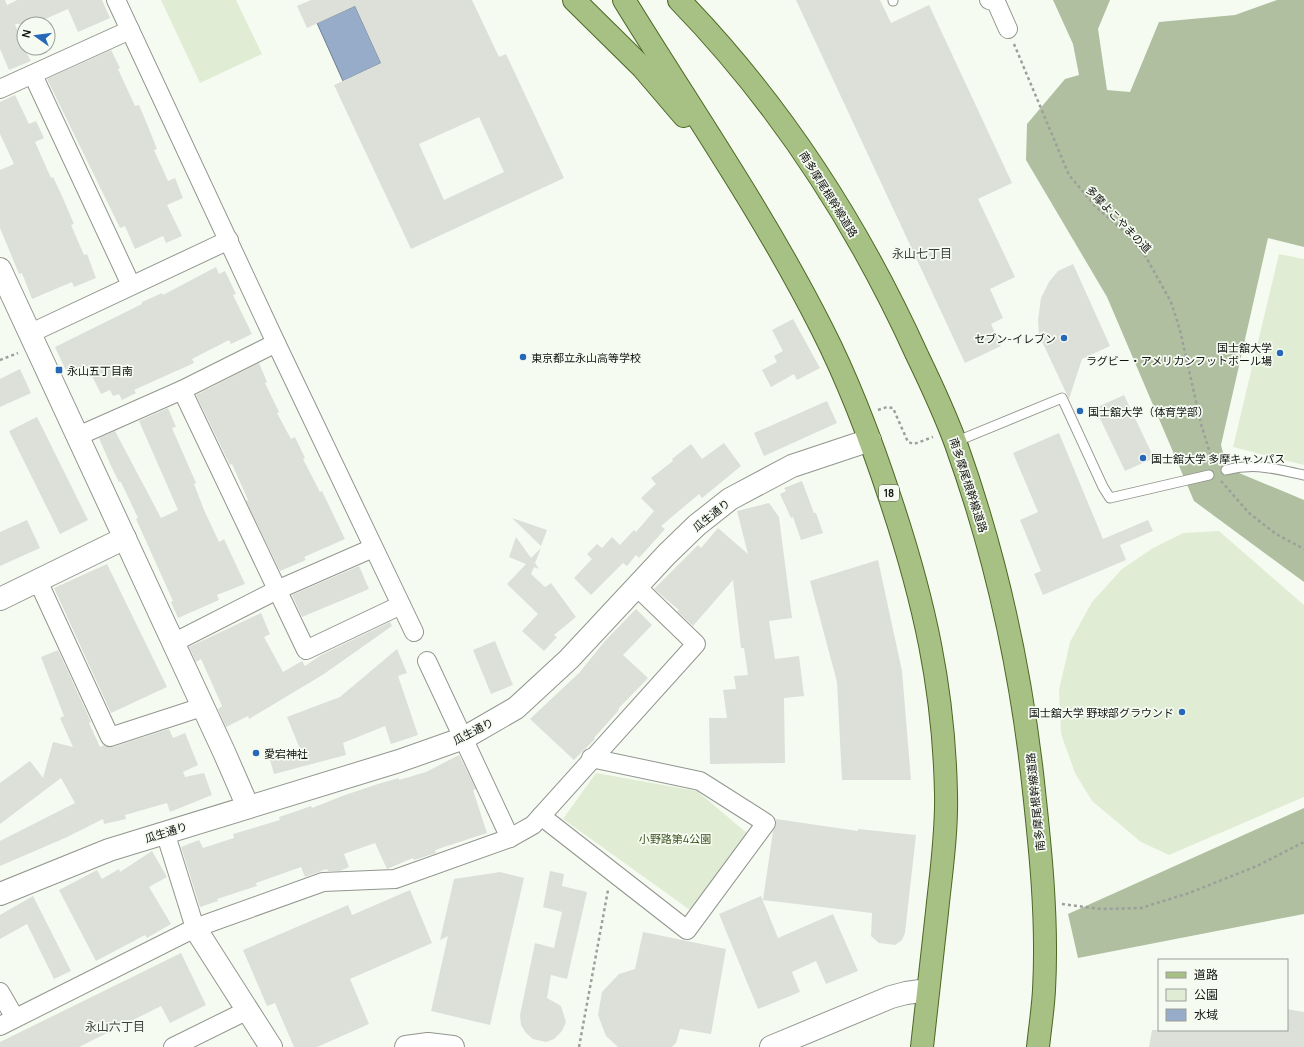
<svg xmlns="http://www.w3.org/2000/svg" width="1304" height="1047" font-family="Manrope,'Noto Sans JP',sans-serif">
<style>
.green{fill:#e0edd4}
.forest{fill:#afbf9f}
.water{fill:#97acc9;stroke:#6e7e91}
.building{fill:#dce0d8;fill-rule:evenodd}
.lines{fill:none;stroke-linecap:round;stroke-linejoin:round}
.service-casing{stroke:#92968f;stroke-width:11}
.minor-casing{stroke:#92968f;stroke-width:20}
.tertiary-casing{stroke:#92968f;stroke-width:24}
.primary-casing{stroke:#4c6824;stroke-width:24}
.path{stroke:#9ca09a;stroke-width:2.5;stroke-dasharray:3 3;stroke-linecap:butt}
.service{stroke:#fff;stroke-width:9}
.minor{stroke:#fff;stroke-width:18}
.tertiary{stroke:#fff;stroke-width:22}
.primary{stroke:#a7c083;stroke-width:22}
.poi-dot{fill:#2667b8;stroke:#f6fbf2;stroke-width:1.5}
.labels{text-anchor:middle;dominant-baseline:central;stroke-width:3.5;stroke-linejoin:round;paint-order:stroke}
.shield{fill:#f6fbf2;stroke:#555853;stroke-width:1}
.shield-label{font-size:10px;font-weight:bold;fill:#10120f}
.street-label{font-size:11px;fill:#10120f;stroke:#f6fbf2}
.poi-label{font-size:11px;fill:#10120f;stroke:#f6fbf2;text-anchor:start}
.park-label{font-size:11px;fill:#3c5120;stroke:#f6fbf2}
.neighbourhood-label{font-size:12px;fill:#3b3f38;stroke:#f6fbf2}
</style>
<rect width="100%" height="100%" fill="#f6fbf2"/>
<g class="green">
<path d="M161,0H236L262,54L200,83Z"/>
<path d="M1279,254L1304,259V465L1233,447Z"/>
<path d="M1219,531L1304,605V797L1169,855L1141,842L1092,801L1075,773L1061,734L1059,690L1070,642L1092,602L1122,569L1153,548L1183,533Z"/>
<path d="M596,773L697,791L748,834L690,910L563,819Z"/>
</g>
<g class="forest">
<path d="M1053,0H1110L1098,29L1107,90L1130,92L1159,22L1235,15L1277,0H1304V247L1268,238L1221,445L1227,468L1304,500V582L1194,501L1107,297L1026,160L1027,124L1065,79L1079,75L1073,44Z"/>
<path d="M1304,808V914L1078,958L1068,914Z"/>
</g>
<path class="water" d="M355,6L381,63L343,81L317,23Z"/>
<g class="building">
<path d="M0,0H5L7,5L17,0H102L110,18L78,32L68,9L34,24H15L24,48L31,61L9,70L0,49Z"/>
<path d="M311,0H472L499,57L506,54L564,178L411,249L334,85L381,63L355,6L307,28L297,6ZM479,117L504,172L444,200L419,144Z"/>
<path d="M796,0H880L891,23L929,5L1012,183L978,199L1015,277L990,289L1003,318L991,324L1001,346L965,363Z"/>
<path d="M111,50L120,68L118,69L135,106L139,105L147,124L157,149L154,150L168,181L175,178L183,198L167,205L182,236L166,243L163,236L135,249L125,226L120,228L47,79Z"/>
<path d="M15,95L29,124L36,121L44,138L35,142L51,178L53,177L62,196L74,224L71,225L84,255L87,254L96,278L74,287L72,282L32,299L22,273L19,274L0,228V170L14,164L0,134V102Z"/>
<path d="M1073,264L1110,346L1082,359L1069,399L1039,335L1038,320L1041,298L1049,282L1058,271Z"/>
<path d="M216,267L219,274L225,271L236,294L233,295L252,334L231,344L229,340L192,359L194,363L134,390L136,393L122,400L119,394L113,396L110,390L101,394L87,366L68,375L55,347L142,304V302L162,293L163,295Z"/>
<path d="M793,319L820,368L797,380L794,374L771,387L762,370L777,362L774,356L783,351L772,330Z"/>
<path d="M259,363L267,382L265,383L279,412L277,413L291,439L295,437L305,458L303,459L320,492L322,491L345,539L304,557L306,560L280,571L246,501L248,500L232,464L230,465L196,395Z"/>
<path d="M20,369L31,393L0,407V379Z"/>
<path d="M1124,395L1154,458L1125,471L1095,408Z"/>
<path d="M827,401L837,423L764,456L754,433Z"/>
<path d="M168,408L176,427L172,428L196,483L194,484L204,510L219,542L224,539L245,584L217,595L219,600L178,618L171,602L173,601L136,519L138,518L121,482H119L111,466L99,438L115,431L161,518L178,510L139,421Z"/>
<path d="M37,417L88,520L60,534L9,431Z"/>
<path d="M1059,433L1103,539L1148,520L1153,531L1120,545L1126,560L1043,595L1034,574L1041,571L1020,520L1038,512L1013,453Z"/>
<path d="M724,443L741,466L702,498L699,494L661,526L665,529L639,558L636,555L627,566L623,563L591,595L574,578L592,559L587,554L597,544L602,548L612,537L620,545L634,530L636,532L654,511L641,498L656,484L651,478L673,461L672,459L691,444L702,459Z"/>
<path d="M802,481L814,513H816L823,533L801,540L793,517L791,518L780,494L786,491L784,488Z"/>
<path d="M769,503L779,517L792,618L769,621L775,659L799,656L804,696L784,698L785,763L710,764L709,718H727L723,690L736,689L734,676L748,675L744,648H741L733,580L693,626L677,611L679,610L654,589L698,545L701,548L718,528L748,554L737,511Z"/>
<path d="M512,518L547,530L541,546Z"/>
<path d="M27,520L40,548L0,566V532Z"/>
<path d="M516,537L531,558L541,548L535,563L539,569L534,567L531,574L545,587L551,583L576,617L554,635L557,637L544,651L522,631L538,614L507,584L526,564L509,557Z"/>
<path d="M878,560L902,671L911,780H842L837,682L810,581Z"/>
<path d="M107,564L167,687L111,713L54,588Z"/>
<path d="M359,566L369,589L302,617L292,595Z"/>
<path d="M636,609L652,625L623,655L648,678L618,709L619,710L594,738L595,739L574,760L530,719L579,673L605,641Z"/>
<path d="M261,613L270,634L264,637L283,672L302,661L305,666L321,655L390,622L392,626L324,674L249,719L248,716L226,727L218,709L222,706L201,659L196,662L189,647Z"/>
<path d="M495,641L513,685L491,694L473,650Z"/>
<path d="M397,649L407,673L398,676L418,735L391,744L385,726L343,743L346,755L274,774L269,756L300,749L287,717L340,697Z"/>
<path d="M58,650L91,722L89,723L100,747L104,745L113,747L169,729L173,738L185,733L198,765L183,772L185,777L204,773L212,795L170,812L167,803L125,815L126,819L104,824L103,819L65,838L0,866V841L75,803L61,778L0,824V783L30,761L43,778L53,742L73,747L60,718L64,716L41,657Z"/>
<path d="M459,755L476,789L473,790L487,833L435,850L436,853L414,860L413,858L387,869L375,843L344,854L349,867L340,871H328L327,869L305,877L301,867L256,883L257,886L217,899L218,901L200,907L181,847L199,840L203,848L234,838L233,834L280,820L279,817L297,811L311,806L312,808L345,795L381,783L399,778V780L426,772Z"/>
<path d="M776,819L858,831V829L916,835L905,933L902,940L895,945L879,943L871,936L872,913L763,900L773,831L776,824Z"/>
<path d="M152,851L167,877L149,887L171,924L147,938L145,935L96,961L59,890L97,870L102,879L119,869L120,872Z"/>
<path d="M550,871L564,874L562,886L587,892L567,979L551,975L547,998L561,1006L566,1022L562,1031L554,1039L546,1042L533,1039L526,1033L521,1025L520,1015L535,943L554,948L562,912L543,907Z"/>
<path d="M500,872L524,878L490,1025L431,1011L448,936L440,940L454,879Z"/>
<path d="M410,890L432,943L350,979L369,1024L317,1047H294L275,1003L267,1006L243,950L348,905L352,915Z"/>
<path d="M33,896L71,971L54,979L27,924L0,939V915Z"/>
<path d="M761,896L778,938L833,914L858,971L826,984L816,961L792,972L800,992L758,1009L719,914Z"/>
<path d="M643,932L726,949L711,1034L680,1029L676,1043L672,1047H618L606,1036L598,1015L602,992L619,974L635,969Z"/>
<path d="M181,953L206,1005L170,1023L161,1006L79,1047H0V1042Z"/>
<path d="M1287,1009L1304,1012V1047H1149L1152,1030H1287Z"/>
</g>
<g class="lines">
<g class="service-casing">
<g id="service">
<path d="M893,0V1"/>
<path d="M955,442L1062,398L1103,487L1110,498L1209,475"/>
<path d="M1226,470C1256,462 1274,469 1304,475"/>
</g>
</g>
<g class="minor-casing">
<g id="minor">
<path d="M116,0L276,343L414,632"/>
<path d="M989,0L996,2L1008,29"/>
<path d="M33,75L131,285"/>
<path d="M0,89L130,30"/>
<path d="M31,333L229,240"/>
<path d="M182,390L306,650L401,605"/>
<path d="M78,436L182,390L276,343"/>
<path d="M38,581L110,737L202,707"/>
<path d="M173,643L277,590L373,548"/>
<path d="M427,661L510,838"/>
<path d="M541,816L687,930L766,823L700,781L591,758"/>
<path d="M165,832L195,928"/>
<path d="M0,992L15,1018"/>
<path d="M0,1026L195,928L323,882L395,879L510,838L533,825L696,644L637,587"/>
<path d="M173,1047L248,1010"/>
</g>
</g>
<g class="tertiary-casing">
<g id="tertiary">
<path d="M0,269L224,752L248,807"/>
<path d="M0,599L125,538"/>
<path d="M0,894L109,850L399,761L464,738L516,708L569,659L667,554L697,525L730,499L792,466L870,440"/>
<path d="M195,928L271,1047"/>
<path d="M406,1047L428,1044L453,1047"/>
<path d="M771,1047L891,997L906,993L928,990"/>
</g>
</g>
<g class="primary-casing">
<g id="primary">
<path d="M574,0L643,68L684,116"/>
<path d="M624,0C691,109 764,214 822,329C850,384 872,443 891,501C924,600 944,689 946,794C947,833 941,873 937,912C932,957 927,1002 922,1047"/>
<path d="M679,0C779,103 858,225 917,355C931,384 945,414 956,444C994,550 1019,661 1032,773C1040,845 1048,918 1044,990C1043,1009 1040,1028 1038,1047"/>
</g>
</g>
<g class="path">
<path d="M1014,44L1069,175L1096,207L1126,233L1146,257L1171,302L1180,330L1201,424L1213,463"/>
<path d="M0,360L18,353"/>
<path d="M878,410L887,407L893,408L908,442L914,444L933,437"/>
<path d="M1221,481L1249,513L1276,534L1304,549"/>
<path d="M1062,904L1101,909L1141,908L1189,893L1257,866L1304,842"/>
<path d="M579,1047L608,890"/>
</g>
<use href="#service" class="service"/>
<use href="#minor" class="minor"/>
<use href="#tertiary" class="tertiary"/>
<use href="#primary" class="primary"/>
</g>
<g class="poi-dot">
<circle cx="1064" cy="338" r="4"/>
<circle cx="1280" cy="353" r="4"/>
<circle cx="523" cy="357" r="4"/>
<rect x="55" y="366" width="8" height="8" rx="2"/>
<circle cx="1080" cy="411" r="4"/>
<circle cx="1143" cy="458" r="4"/>
<circle cx="1182" cy="712" r="4"/>
<circle cx="256" cy="753" r="4"/>
</g>
<g class="labels">
<rect class="shield" x="879" y="485" width="20" height="16" rx="3"/>
<g class="shield-label">
<text x="889" y="493">18</text>
</g>
<g class="street-label">
<text transform="translate(829 194) rotate(58)">南多摩尾根幹線道路</text>
<text transform="translate(1119 219) rotate(46)">多摩よこやまの道</text>
<text transform="translate(969 485) rotate(72)">南多摩尾根幹線道路</text>
<text transform="translate(711 515) rotate(-39)">瓜生通り</text>
<text transform="translate(473 731) rotate(-27)">瓜生通り</text>
<text transform="translate(1035 802) rotate(-96)">南多摩尾根幹線道路</text>
<text transform="translate(166 832) rotate(-17)">瓜生通り</text>
</g>
<g class="poi-label">
<text x="1056" y="338" text-anchor="end">セブン-イレブン</text>
<text x="1272" y="347" text-anchor="end">国士舘大学<tspan x="1272" dy="13">ラグビー・アメリカンフットボール場</tspan></text>
<text x="531" y="357">東京都立永山高等学校</text>
<text x="67" y="370">永山五丁目南</text>
<text x="1088" y="411">国士舘大学（体育学部）</text>
<text x="1151" y="458">国士舘大学 多摩キャンパス</text>
<text x="1174" y="712" text-anchor="end">国士舘大学 野球部グラウンド</text>
<text x="264" y="753">愛宕神社</text>
</g>
<g class="park-label">
<text x="675" y="838">小野路第4公園</text>
</g>
<g class="neighbourhood-label">
<text x="922" y="253">永山七丁目</text>
<text x="115" y="1026">永山六丁目</text>
</g>
</g>
<rect x="1158" y="959" width="130" height="72" fill="#f6fbf2" stroke="#9a9e97"/>
<rect x="1166" y="972" width="20" height="6" fill="#a7c083" stroke="#9a9e97"/>
<text x="1194" y="979" font-size="12" fill="#10120f">道路</text>
<rect x="1166" y="989" width="20" height="12" fill="#e0edd4" stroke="#9a9e97"/>
<text x="1194" y="999" font-size="12" fill="#10120f">公園</text>
<rect x="1166" y="1009" width="20" height="12" fill="#97acc9" stroke="#9a9e97"/>
<text x="1194" y="1019" font-size="12" fill="#10120f">水域</text>
<g transform="translate(36 36) rotate(284)"><circle r="19" fill="#f6fbf2" stroke="#9a9e97"/>
<path d="M0-3L7 15L0 10L-7 15Z" fill="#2667b8"/>
<text y="-6" font-size="11" font-weight="bold" text-anchor="middle" fill="#10120f">N</text>
</g>
</svg>
